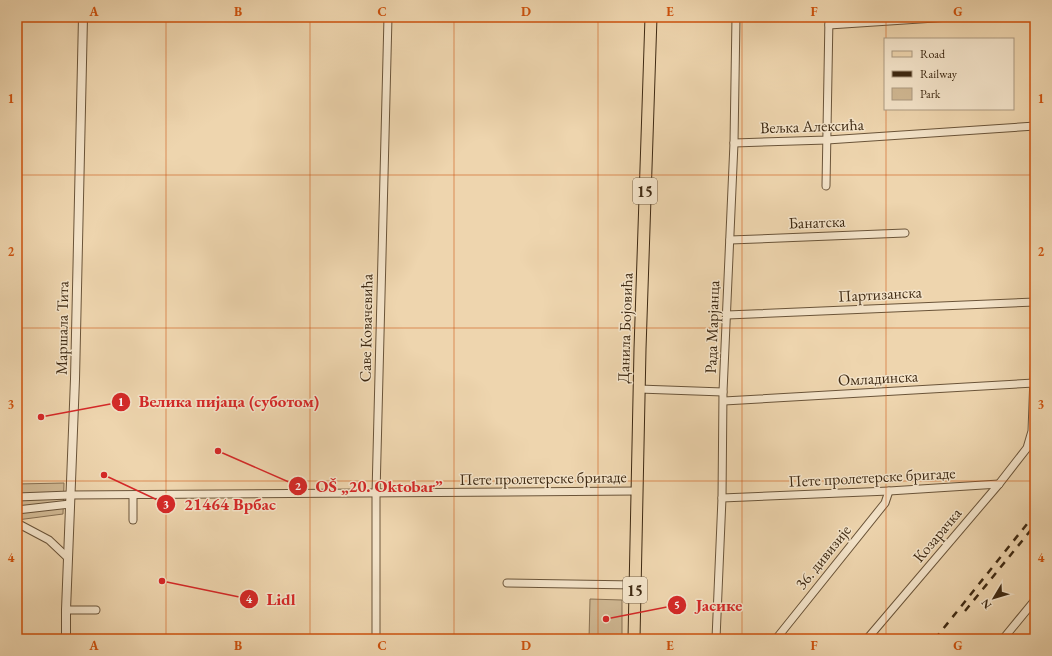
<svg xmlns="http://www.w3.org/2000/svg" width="1052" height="656" font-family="'EB Garamond',serif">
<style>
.green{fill:#d0b893;stroke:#877052}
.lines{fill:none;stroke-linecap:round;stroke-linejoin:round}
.minor-casing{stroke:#6a5439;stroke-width:9}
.tertiary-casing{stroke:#6a5439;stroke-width:10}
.primary-casing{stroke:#3e2912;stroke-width:13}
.minor{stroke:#f4e4ca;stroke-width:7}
.tertiary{stroke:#f4e4ca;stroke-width:8}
.primary{stroke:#eed5ae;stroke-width:11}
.rail{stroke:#3e2912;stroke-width:2.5;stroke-dasharray:7 7;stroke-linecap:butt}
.grid{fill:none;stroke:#ce520d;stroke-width:1;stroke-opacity:0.55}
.labels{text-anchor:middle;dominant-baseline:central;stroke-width:3;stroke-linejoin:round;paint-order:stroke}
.shield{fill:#f4e4ca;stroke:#756149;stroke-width:1}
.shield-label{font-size:15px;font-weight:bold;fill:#3e2912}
.street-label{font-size:16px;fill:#3e2912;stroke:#f4e4ca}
.leader{fill:none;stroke:#d62828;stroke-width:1.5}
.callout-dot{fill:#d62828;stroke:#f4e4ca;stroke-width:1.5}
.mark-label{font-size:12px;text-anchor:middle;font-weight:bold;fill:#fff}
.callout-label{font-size:17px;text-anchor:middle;font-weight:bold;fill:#d62828;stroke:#f4e4ca;stroke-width:3;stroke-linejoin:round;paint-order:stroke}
.neatline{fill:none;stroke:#ce520d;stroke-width:1.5}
.grid-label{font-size:13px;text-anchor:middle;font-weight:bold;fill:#ce520d}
</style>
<rect width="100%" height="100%" fill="#eed5ae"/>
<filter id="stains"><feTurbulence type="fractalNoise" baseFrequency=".005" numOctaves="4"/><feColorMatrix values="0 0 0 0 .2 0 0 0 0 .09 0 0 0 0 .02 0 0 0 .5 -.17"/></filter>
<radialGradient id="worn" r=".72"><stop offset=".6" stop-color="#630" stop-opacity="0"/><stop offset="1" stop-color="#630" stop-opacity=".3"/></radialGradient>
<g class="green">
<path d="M64,483L63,514L17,520V484Z"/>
<path d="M590,599L622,600V639H589Z"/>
</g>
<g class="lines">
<g class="minor-casing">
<g id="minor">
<path d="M829,25L950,17"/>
<path d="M734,143L827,140L1035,126"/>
<path d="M826,186L829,17"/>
<path d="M730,240L905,233"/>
<path d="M727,315L1035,302"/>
<path d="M639,389L723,392"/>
<path d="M724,401L1034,383"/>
<path d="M133,495V520"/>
<path d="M17,497L70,495L637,491"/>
<path d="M722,498L889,491L999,484"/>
<path d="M17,510L70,504"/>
<path d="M17,523L49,540L68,558"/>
<path d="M507,583L635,585"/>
<path d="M66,610H96"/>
<path d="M376,639V494L388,17"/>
<path d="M716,639L722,498L723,392L734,143L736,17"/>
<path d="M776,639L885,503L889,491"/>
<path d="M867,639L999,484L1027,448L1032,431L1035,350"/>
<path d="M1003,639L1035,600"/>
</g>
</g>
<g class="tertiary-casing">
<path id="tertiary" d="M66,639V610L75,379L83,17"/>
</g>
<g class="primary-casing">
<path id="primary" d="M634,639L640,349L651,17"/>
</g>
<use href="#minor" class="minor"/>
<use href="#tertiary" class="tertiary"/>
<use href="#primary" class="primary"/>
<g class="rail">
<path d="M965,611L1035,525"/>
<path d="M935,639L1035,514"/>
</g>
</g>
<path class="grid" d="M166,17V639M310,17V639M454,17V639M598,17V639M742,17V639M886,17V39M886,109V639M17,175H1035M17,328H1035M17,481H1035"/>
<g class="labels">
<g class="shield">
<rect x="633" y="178" width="24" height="26" rx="3"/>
<rect x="623" y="577" width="24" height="26" rx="3"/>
</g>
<g class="shield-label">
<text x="645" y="191">15</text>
<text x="635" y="590">15</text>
</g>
<g class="street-label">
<text transform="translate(812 126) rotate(-2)">Вељка Алексића</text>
<text transform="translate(817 222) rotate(-2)">Банатска</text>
<text transform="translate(880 294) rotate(-3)">Партизанска</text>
<text transform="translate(712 327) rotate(-88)">Рада Марјанца</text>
<text transform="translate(62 328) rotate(-89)">Маршала Тита</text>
<text transform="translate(366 328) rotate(-89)">Саве Ковачевића</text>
<text transform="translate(625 328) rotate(-88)">Данила Бојовића</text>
<text transform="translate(878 378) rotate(-3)">Омладинска</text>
<text transform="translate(872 477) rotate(-3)">Пете пролетерске бригаде</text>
<text transform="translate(543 478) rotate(-1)">Пете пролетерске бригаде</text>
<text transform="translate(937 535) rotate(-50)">Козарачка</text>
<text transform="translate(823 557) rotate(-51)">36. дивизије</text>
</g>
</g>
<path class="leader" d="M41 417L121 402M218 451L298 486M104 475L166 504M162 581L249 599M606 619L677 605"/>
<g class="callout-dot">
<circle cx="41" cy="417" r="4"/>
<circle cx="218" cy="451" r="4"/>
<circle cx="104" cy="475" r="4"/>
<circle cx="162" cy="581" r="4"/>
<circle cx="606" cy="619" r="4"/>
<circle cx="121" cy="402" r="10"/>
<circle cx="298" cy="486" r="10"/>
<circle cx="166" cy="504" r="10"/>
<circle cx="249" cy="599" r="10"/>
<circle cx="677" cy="605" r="10"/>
</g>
<g class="mark-label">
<text x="121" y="406">1</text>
<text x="298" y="490">2</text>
<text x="166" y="508">3</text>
<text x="249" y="603">4</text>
<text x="677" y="609">5</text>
</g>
<g class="callout-label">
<text x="229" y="407">Велика пијаца (суботом)</text>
<text x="379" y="492">OŠ „20. Oktobar”</text>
<text x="230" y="510">21464 Врбас</text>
<text x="281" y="605">Lidl</text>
<text x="719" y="611">Јасике</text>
</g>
<rect width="1052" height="656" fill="none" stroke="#eed5ae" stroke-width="44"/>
<rect x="884" y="38" width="130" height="72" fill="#f4e4ca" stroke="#ab9980"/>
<rect x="892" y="51" width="20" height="6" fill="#eed5ae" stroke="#ab9980"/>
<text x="920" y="58" font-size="12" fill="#3e2912">Road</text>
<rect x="892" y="71" width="20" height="6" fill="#3e2912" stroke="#ab9980"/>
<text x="920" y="78" font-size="12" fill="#3e2912">Railway</text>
<rect x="892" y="88" width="20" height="12" fill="#d0b893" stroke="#ab9980"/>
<text x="920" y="98" font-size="12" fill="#3e2912">Park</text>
<g transform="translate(994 598) rotate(232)" stroke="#f4e4ca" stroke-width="3" paint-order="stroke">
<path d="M0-3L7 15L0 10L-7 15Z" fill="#3e2912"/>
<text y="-6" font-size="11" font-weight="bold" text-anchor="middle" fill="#3e2912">N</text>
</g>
<rect x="22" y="22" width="1008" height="612" class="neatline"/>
<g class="grid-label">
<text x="94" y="16">A</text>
<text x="238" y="16">B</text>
<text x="382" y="16">C</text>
<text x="526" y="16">D</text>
<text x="670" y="16">E</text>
<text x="814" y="16">F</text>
<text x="958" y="16">G</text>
<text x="11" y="103">1</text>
<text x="1041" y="103">1</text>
<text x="11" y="256">2</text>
<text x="1041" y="256">2</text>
<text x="11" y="409">3</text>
<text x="1041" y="409">3</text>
<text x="11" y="562">4</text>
<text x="1041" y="562">4</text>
<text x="94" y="650">A</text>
<text x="238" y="650">B</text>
<text x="382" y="650">C</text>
<text x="526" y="650">D</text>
<text x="670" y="650">E</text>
<text x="814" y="650">F</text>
<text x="958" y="650">G</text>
</g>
<rect width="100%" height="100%" filter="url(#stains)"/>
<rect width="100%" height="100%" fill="url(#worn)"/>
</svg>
